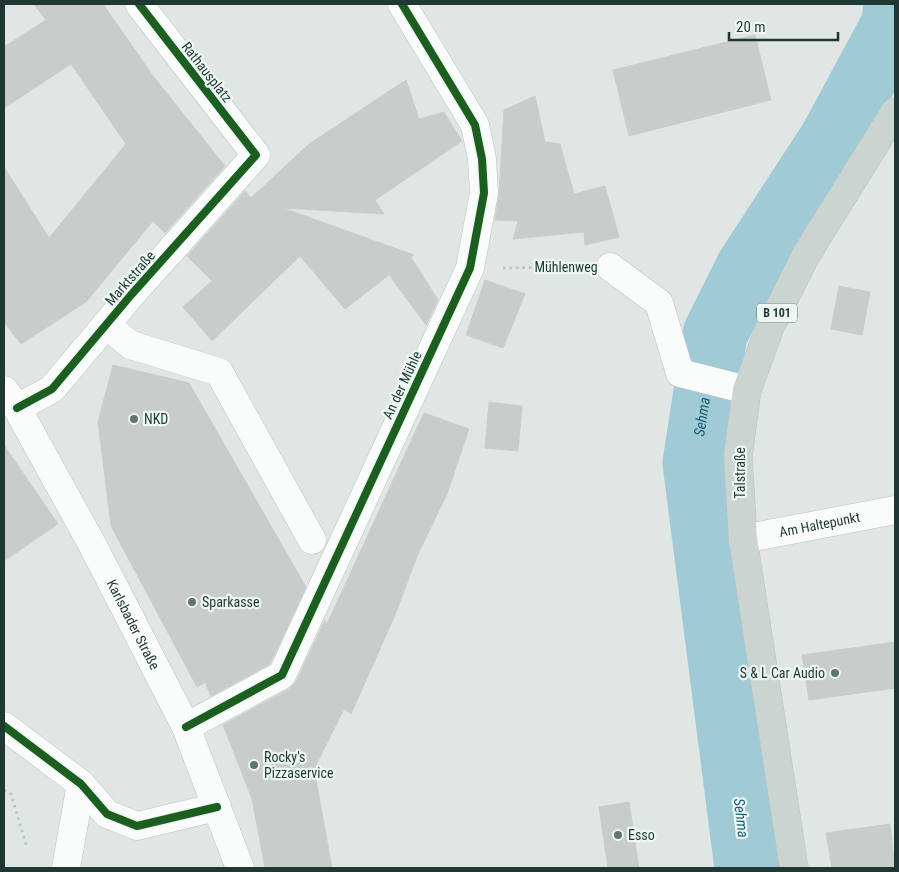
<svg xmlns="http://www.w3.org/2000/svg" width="899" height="872" font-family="'Roboto Condensed',sans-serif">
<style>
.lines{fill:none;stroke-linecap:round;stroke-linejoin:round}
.river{stroke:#a0cbd6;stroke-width:65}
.building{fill:#c8cdcb;stroke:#c9cfcd}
.minor-casing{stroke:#bdc3c1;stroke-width:29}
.major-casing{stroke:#bac3c1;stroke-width:29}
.path{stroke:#bec7c5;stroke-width:3;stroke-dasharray:2.5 4;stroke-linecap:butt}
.minor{stroke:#fafbfb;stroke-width:28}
.major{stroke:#ccd4d2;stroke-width:28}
.cycleway-casing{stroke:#edf6f2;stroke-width:11}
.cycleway{stroke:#1b5e20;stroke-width:8}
.poi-dot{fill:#637571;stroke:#edf6f2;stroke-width:2}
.labels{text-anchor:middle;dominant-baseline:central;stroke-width:4.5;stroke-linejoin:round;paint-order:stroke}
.shield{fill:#edf6f2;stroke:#5d716c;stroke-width:1}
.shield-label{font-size:12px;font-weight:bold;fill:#1f3833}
.street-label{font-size:14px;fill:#1f3833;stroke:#edf6f2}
.poi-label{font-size:14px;fill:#1f3833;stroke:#edf6f2;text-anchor:start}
.water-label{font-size:15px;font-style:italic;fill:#1a6074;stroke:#edf6f2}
</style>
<rect width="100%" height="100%" fill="#e0e6e4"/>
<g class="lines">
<path class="river" id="s1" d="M747,868L695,463L715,334L748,268L832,139L894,24L895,11"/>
</g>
<g class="building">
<path d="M34,4H103L153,76L225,166L165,233L153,221L86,302L21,344L4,322V167L49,238L126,144L71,64L4,108V47L46,20Z"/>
<path d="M755,35L771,100L629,136L613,70Z"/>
<path d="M406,80L419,119L444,112L462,141L375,200L384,214L283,208L414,255L411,257L438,300L426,325L389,275L345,309L300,256L212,341L183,307L212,281L187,256L245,191L251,198L309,144Z"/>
<path d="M535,96L545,142L560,144L574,194L605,186L619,237L585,245L584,232L513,239L518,221L495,220L499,196L504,110Z"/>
<path d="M485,280L525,294L503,348L466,335Z"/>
<path d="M839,286L870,292L862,335L831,329Z"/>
<path d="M113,365L189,383L306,587L270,664L211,696L205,682L197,687L111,526L98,422Z"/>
<path d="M489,402L522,406L518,451L485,448Z"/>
<path d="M424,413L469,429L447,494L418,554L395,615L351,714L344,709L314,769L332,868H265L252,799L223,725L289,689L296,682L325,620L327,624Z"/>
<path d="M4,445L58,524L4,561Z"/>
<path d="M895,642V688L809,700L802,655Z"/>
<path d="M629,802L639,868H608L599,807Z"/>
<path d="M890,824L895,868H832L826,833Z"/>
</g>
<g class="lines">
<g class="minor-casing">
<g id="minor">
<path d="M610,267L659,303L680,373L747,390"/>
<path d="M106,325L131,345L219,372L312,540"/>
<path id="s2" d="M4,390L17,408L93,546L186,727L240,868"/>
<path d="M17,408L52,389L131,295L256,155L139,4"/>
<path id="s3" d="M743,539L895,510"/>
<path d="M4,726L81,784L107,814L137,826L217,807"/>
<path d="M186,727L282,675L470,268L484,193L482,159L475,125L402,4"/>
<path d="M66,868L81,784"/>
</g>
</g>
<g class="major-casing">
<path id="major" d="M794,868L743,539L738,456L747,390L770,327L806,255L895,112"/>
</g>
<g class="path">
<path d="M503,268L577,267"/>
<path d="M4,790L11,794L27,848"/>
</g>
<use href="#minor" class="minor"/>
<use href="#major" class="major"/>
<g class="cycleway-casing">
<g id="cycleway">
<path d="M17,408L52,389L131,295L256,155L139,4"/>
<path d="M4,726L81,784L107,814L137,826L217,807"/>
<path d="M186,727L282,675L470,268L484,193L482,159L475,125L402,4"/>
</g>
</g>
<use href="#cycleway" class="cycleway"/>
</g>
<g class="poi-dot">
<circle cx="134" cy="419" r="5"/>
<circle cx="192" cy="602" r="5"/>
<circle cx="835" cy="673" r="5"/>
<circle cx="254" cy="765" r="5"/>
<circle cx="618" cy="835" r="5"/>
</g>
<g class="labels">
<rect class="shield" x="757" y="303.5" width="40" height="19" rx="4"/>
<g class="shield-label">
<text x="777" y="313">B 101</text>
</g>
<g class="street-label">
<text transform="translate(207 72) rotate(52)">Rathausplatz</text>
<text x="566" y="267">Mühlenweg</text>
<text transform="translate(130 278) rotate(-49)">Marktstraße</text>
<text transform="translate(402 385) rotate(-65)">An der Mühle</text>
<text transform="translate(740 473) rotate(-90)">Talstraße</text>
<text stroke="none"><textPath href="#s3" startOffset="78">Am Haltepunkt</textPath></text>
<text stroke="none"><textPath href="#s2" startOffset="268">Karlsbader Straße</textPath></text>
</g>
<g class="poi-label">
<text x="144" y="419">NKD</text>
<text x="202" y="602">Sparkasse</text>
<text x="825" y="673" text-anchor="end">S &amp; L Car Audio</text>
<text x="264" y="757">Rocky's<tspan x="264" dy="16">Pizzaservice</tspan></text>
<text x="628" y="835">Esso</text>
</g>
<g class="water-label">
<text stroke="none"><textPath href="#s1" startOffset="455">Sehma</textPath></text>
<text transform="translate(741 818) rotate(83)">Sehma</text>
</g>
</g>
<rect width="899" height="872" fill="none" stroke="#1f3833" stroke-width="10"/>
<path d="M729 32v8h109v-8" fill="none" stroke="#1f3833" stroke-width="2.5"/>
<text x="736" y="32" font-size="15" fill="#1f3833" stroke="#edf6f2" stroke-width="4" paint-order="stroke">20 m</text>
</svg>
